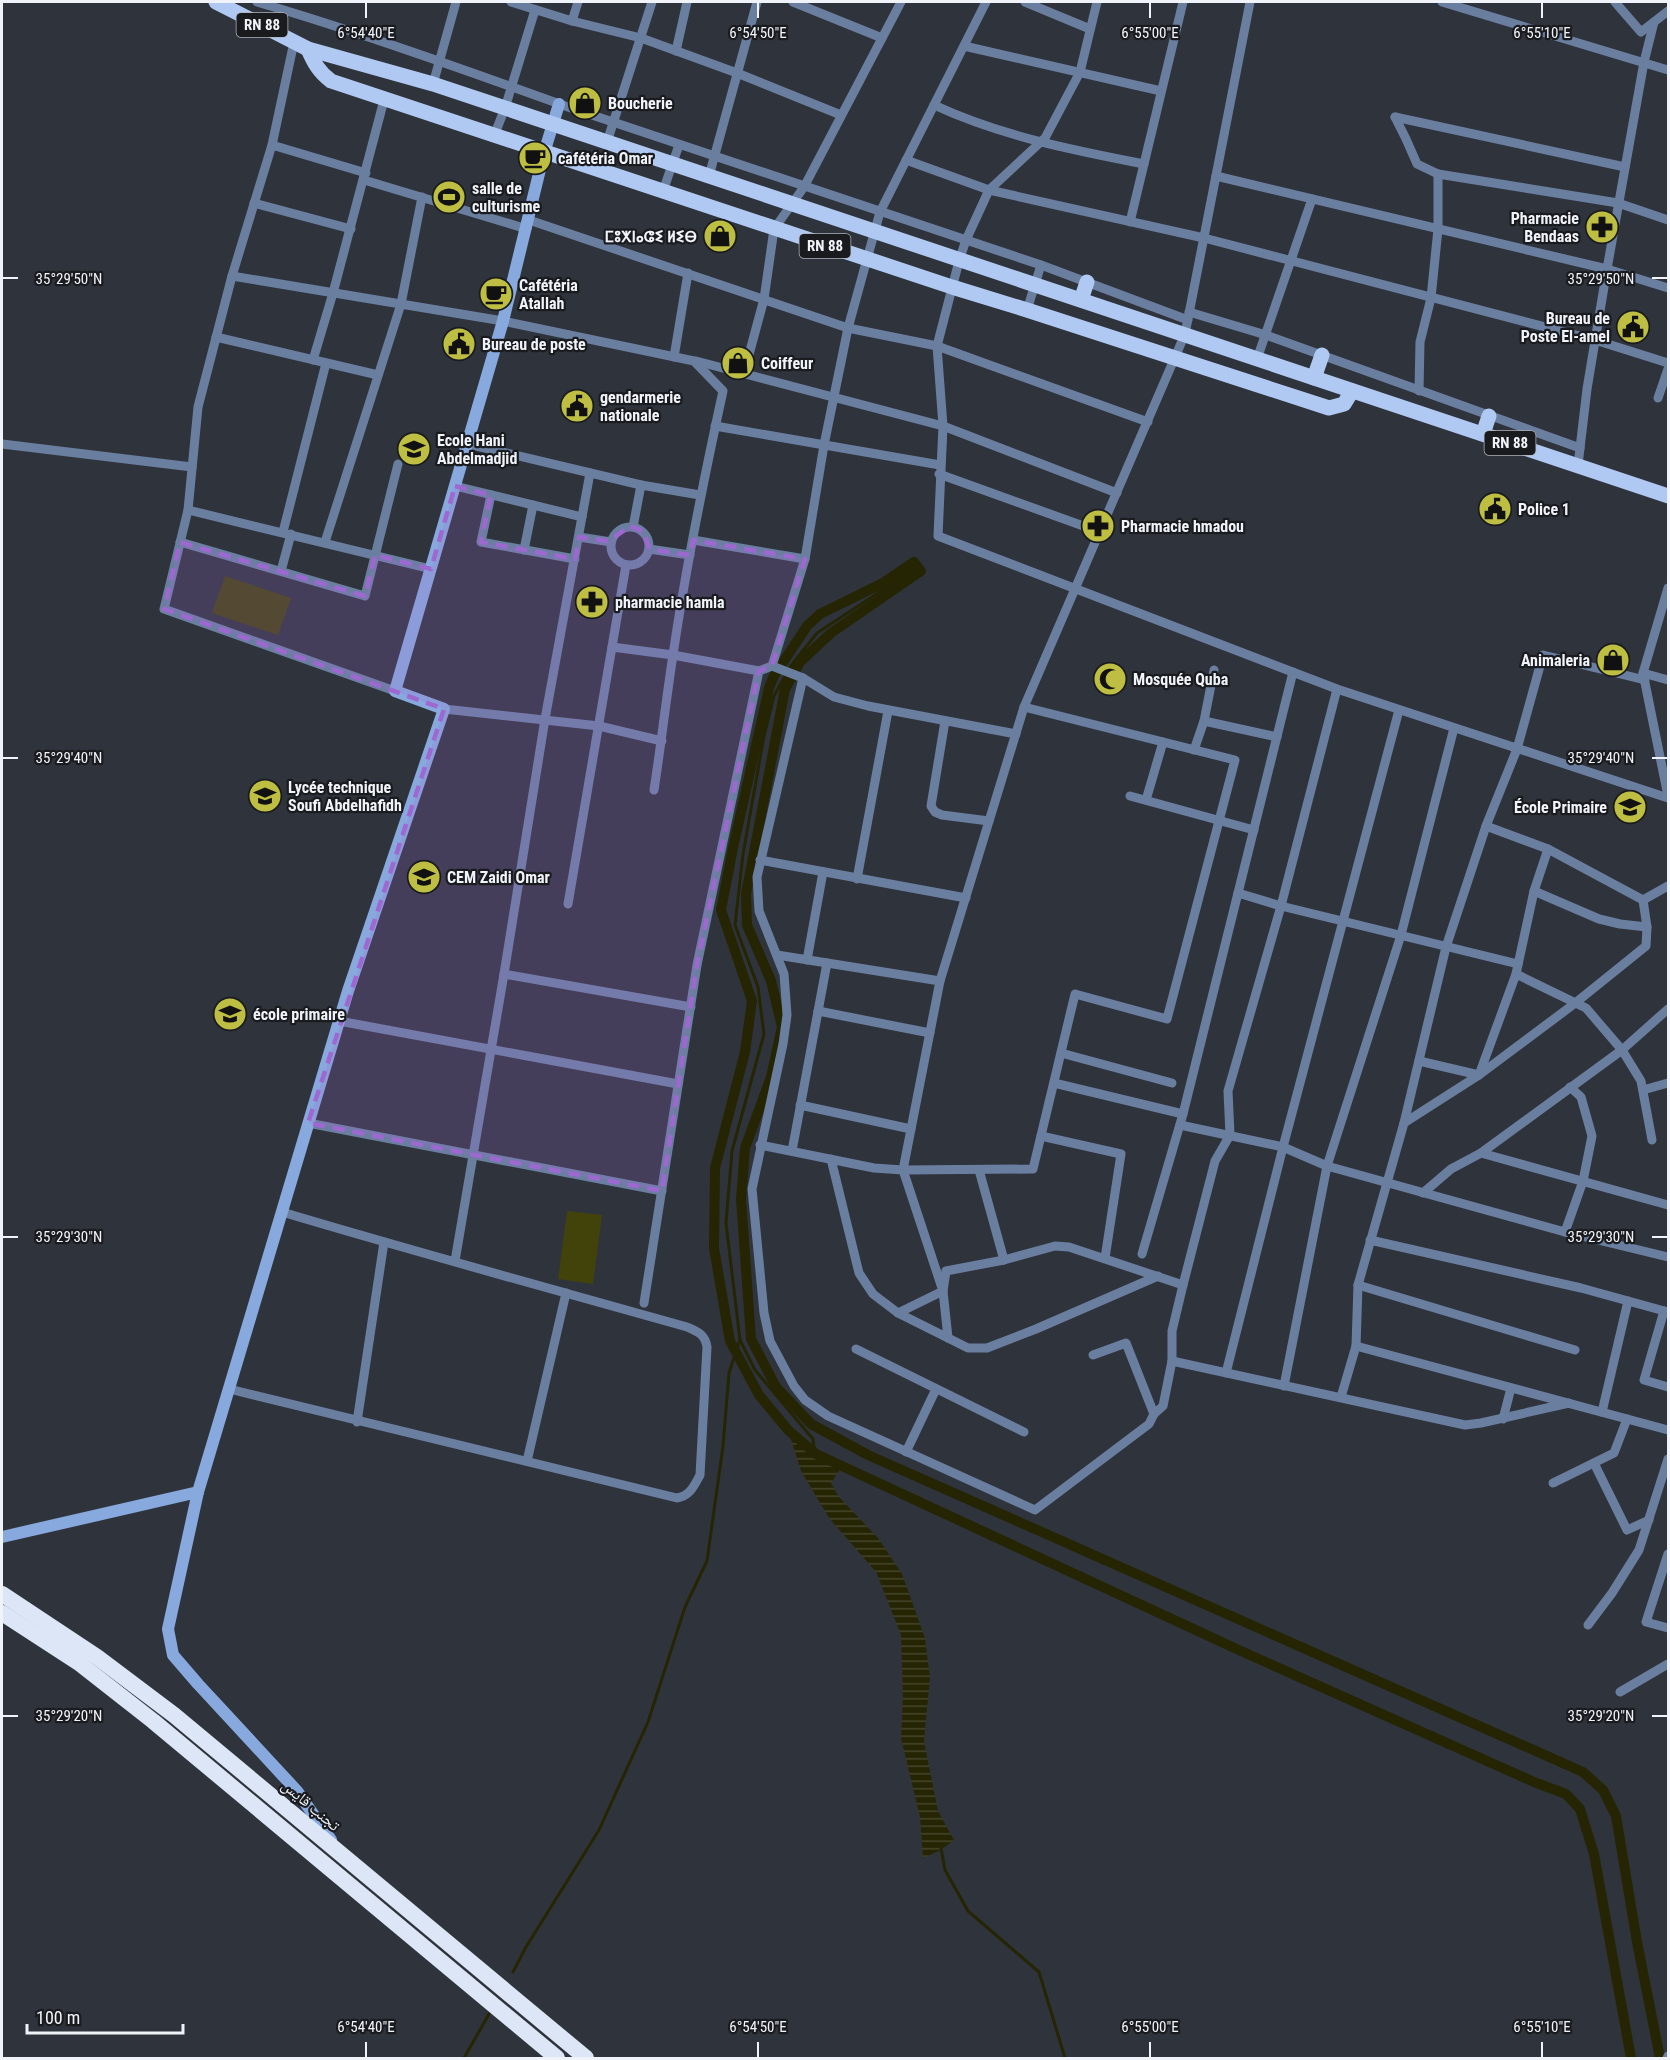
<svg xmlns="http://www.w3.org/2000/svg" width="1670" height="2060" font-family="'Roboto Condensed','Noto Naskh Arabic','Noto Sans Tifinagh',sans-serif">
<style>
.pitch{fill:#42420b}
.water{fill:url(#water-rules)}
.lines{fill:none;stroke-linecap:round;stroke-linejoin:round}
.stream{stroke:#252504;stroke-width:3}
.canal{stroke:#252504;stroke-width:10}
.street{stroke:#6a7fa0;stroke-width:9}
.secondary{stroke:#88a9de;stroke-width:12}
.primary{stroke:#b0c9f2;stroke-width:15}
.highway{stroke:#dce6f6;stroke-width:16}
.marked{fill:#9e68d1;fill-opacity:0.2;stroke:#9e68d1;stroke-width:4.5;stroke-dasharray:12 8;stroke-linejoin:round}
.ticks{fill:none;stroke:#f0f4fa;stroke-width:2}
.labels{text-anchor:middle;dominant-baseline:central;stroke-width:4.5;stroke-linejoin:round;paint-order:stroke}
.shield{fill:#191b1f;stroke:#b0b3b8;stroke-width:1.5}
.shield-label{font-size:15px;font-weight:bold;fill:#f0f4fa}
.poi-label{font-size:16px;font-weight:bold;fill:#f0f4fa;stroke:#191b1f;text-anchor:start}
.street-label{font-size:16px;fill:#f0f4fa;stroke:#191b1f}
.ticks-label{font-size:15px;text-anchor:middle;fill:#f0f4fa;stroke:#191b1f;stroke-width:4.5;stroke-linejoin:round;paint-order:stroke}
</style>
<defs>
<pattern id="water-rules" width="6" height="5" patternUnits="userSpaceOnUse" patternTransform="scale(1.5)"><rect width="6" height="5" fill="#252504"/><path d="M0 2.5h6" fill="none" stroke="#45452a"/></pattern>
</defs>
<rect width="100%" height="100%" fill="#2f343c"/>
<g class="pitch">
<path d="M225,576L291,598L278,635L212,613Z"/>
<path d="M567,1211L602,1215L593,1284L558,1279Z"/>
</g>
<path class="water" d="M788,1430L816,1454L842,1466L831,1483L839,1497L878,1538L902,1574L925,1638L930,1678L924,1741L938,1811L954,1840L941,1850L923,1858L920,1817L901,1738L903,1697L901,1635L876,1572L829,1518L801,1471Z"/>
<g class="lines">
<g class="stream">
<path d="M815,1455L813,1439L755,1370L740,1340L726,1223L732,1151L764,1034L758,987L735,925L743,854L764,736L774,696L790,667L817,633L913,570"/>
<path d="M941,1848L945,1870L968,1911L1039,1972L1065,2058"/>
<path d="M513,1972L526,1947L599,1830L648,1722L685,1607L707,1561L723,1446L729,1373L740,1340"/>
<path d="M464,2058L489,2014"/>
</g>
<path class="canal" d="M1631,2058L1594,1854L1580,1809L1566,1794L1534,1782L1241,1651L816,1454L788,1430L759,1395L730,1341L714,1248L715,1168L745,1052L752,1001L721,910L733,848L769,688L774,676L807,626L820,614L883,583L914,562L921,571L831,633L800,662L785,689L746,894L747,925L771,981L782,1027L771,1077L745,1148L741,1199L751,1339L776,1387L811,1424L868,1455L1583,1772L1603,1790L1616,1816L1637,1942L1660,2058"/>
<g class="street">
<path d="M257,2C362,33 465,70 568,107L1041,265L1188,320"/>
<path d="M511,2L572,21L641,38L737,73L841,115"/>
<path d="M793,2L882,38"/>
<path d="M1025,2L1090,29"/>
<path d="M1097,2L1080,72L1045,138L989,190L966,240L959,261L937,346L943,426L938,536L1337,689L1668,798"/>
<path d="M1442,2L1668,70"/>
<path d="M1615,2L1641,32L1668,11"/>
<path d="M572,21L578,2"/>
<path d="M1654,22L1644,62L1607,269L1668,288"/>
<path d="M294,42L272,145L232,276L198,407L188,510L164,609L395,691"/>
<path d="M964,46L1161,91"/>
<path d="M676,51L687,2"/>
<path d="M433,84L456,2"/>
<path d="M934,105C1001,136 1072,150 1144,164"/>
<path d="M1395,117L1625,167"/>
<path d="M1395,117L1406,139L1417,164L1438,174"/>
<path d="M494,136L505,108L535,10"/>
<path d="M607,142L652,2"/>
<path d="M272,145L366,173"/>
<path d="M906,160L989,190L1204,238L1595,340L1668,363"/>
<path d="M709,176L757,2"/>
<path d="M1216,176L1607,269L1587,389L1578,465"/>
<path d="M364,180L527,229"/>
<path d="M663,191L679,145"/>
<path d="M254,203L351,229"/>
<path d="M529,220L848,328L937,346L1148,422"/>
<path d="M1130,222L1183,2"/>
<path d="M232,276L503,321L694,361L723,391C704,478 686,566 673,655C666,700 661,745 654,790"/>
<path d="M1027,310L1041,265"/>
<path d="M1189,312L1266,335L1580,448"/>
<path d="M216,337L378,375"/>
<path d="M674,357L688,273"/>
<path d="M1257,359L1312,199"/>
<path d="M313,360L333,293L384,100"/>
<path d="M696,361L943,426L1117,493"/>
<path d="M744,373L764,299L774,229L804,187L901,2"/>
<path d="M1419,391L1420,342L1431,298L1438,229V174L1618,203L1668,220"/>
<path d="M1658,398L1668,369"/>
<path d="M715,426L940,465"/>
<path d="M2,444L192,467"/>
<path d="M468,444L641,485L633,527"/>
<path d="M939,474L1100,532"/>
<path d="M641,485L700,495"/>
<path d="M455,486L582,517"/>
<path d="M491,495L481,542L575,559"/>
<path d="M188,510L431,569"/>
<circle cx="630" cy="546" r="19"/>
<path d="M283,532L326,363"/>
<path d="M579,537L611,542"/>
<path d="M693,540L805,559"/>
<path d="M180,542L365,596L398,464"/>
<path d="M325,542L401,304L422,197"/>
<path d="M649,549L690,555"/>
<path d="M524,550L533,505"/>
<path d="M281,571L291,534"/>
<path d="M1668,588L1643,673L1668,796"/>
<path d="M612,647L673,655L759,671L772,666L805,559L824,445L848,328L880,212L986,2"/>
<path d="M772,666L803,678L834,697L868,706L1016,734"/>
<path d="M1643,673L1668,680"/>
<path d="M803,678L757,877L759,911L784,974L787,1015L783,1044L752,1189L764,1313L770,1341L794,1386L805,1400L828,1416L1035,1510L1149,1424L1154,1414L1163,1406L1172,1361V1331L1183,1285L1215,1161L1230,1135L1228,1091L1281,906L1337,689"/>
<path d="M444,709L599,726L662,741"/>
<path d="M945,721L931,806L935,812L942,815L989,821"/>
<path d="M1204,721L1277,737"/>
<path d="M1194,750L1204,721L1214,670"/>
<path d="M1130,796L1254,830"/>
<path d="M1146,800L1163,742"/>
<path d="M760,860L966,898"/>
<path d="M857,879L888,711"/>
<path d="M1534,891L1599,919L1620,924L1647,927"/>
<path d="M1238,893L1281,906L1518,964"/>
<path d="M1643,900L1668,886"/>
<path d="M568,904L626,565"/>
<path d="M777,955L940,981"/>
<path d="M807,960L823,872"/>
<path d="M504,974L691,1007"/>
<path d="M1516,974L1586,1008L1622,1050L1641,1081L1652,1140"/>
<path d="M818,1011L930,1033"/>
<path d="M339,1021L678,1084"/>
<path d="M1061,1053L1172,1083"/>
<path d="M1419,1061L1479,1075L1516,974L1534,891L1548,849"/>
<path d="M1054,1083L1183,1114"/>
<path d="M1643,1090L1668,1083"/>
<path d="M800,1105L911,1129"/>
<path d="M308,1123L662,1191"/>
<path d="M1404,1123L1479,1075L1574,1004L1646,946L1647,927L1643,900L1548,849L1486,826"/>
<path d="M1180,1125L1283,1147L1327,1166L1565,1232L1668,1257"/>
<path d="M1041,1136L1121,1154L1105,1258"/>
<path d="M760,1145L874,1168L903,1170L1033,1169L1075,994L1167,1019L1235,760L1024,707"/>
<path d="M792,1151L827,963"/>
<path d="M1481,1153L1668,1205"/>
<path d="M831,1159L859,1273L873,1294L898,1313L968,1348H987L1036,1329L1158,1276"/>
<path d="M979,1170L1004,1260"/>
<path d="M1423,1193L1451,1169L1481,1153L1622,1050L1668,1009"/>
<path d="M1565,1232L1583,1181L1592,1136L1581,1097L1570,1087"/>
<path d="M1370,1240L1581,1288L1668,1312"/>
<path d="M1142,1254L1183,1114L1293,672"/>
<path d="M455,1261L504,974L545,719L590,473"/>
<path d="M1358,1285L1575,1350"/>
<path d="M644,1303L697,965L759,671"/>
<path d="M1664,1311L1644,1380L1668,1387"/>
<path d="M898,1313L943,1291L946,1271L1004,1260L1055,1246L1069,1247L1183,1285"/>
<path d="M948,1338L943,1291L903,1170L940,981L1024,707L1185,334L1250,2"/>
<path d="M1356,1346L1668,1430"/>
<path d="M856,1349L1024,1432"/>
<path d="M1093,1355L1126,1343L1154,1414"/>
<path d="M1172,1361L1465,1425L1481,1423L1569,1403"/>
<path d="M1226,1373L1283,1147L1399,710"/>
<path d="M1284,1386L1327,1166L1401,935L1454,728"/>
<path d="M229,1389L677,1498C690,1496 694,1486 700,1475L707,1347C705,1334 698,1332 687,1327C552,1289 416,1252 282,1212"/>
<path d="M1341,1397L1356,1346L1358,1285L1404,1123L1446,947L1486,826L1517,749L1543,655L1645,680"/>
<path d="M1602,1412L1628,1301"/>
<path d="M1503,1419L1511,1388"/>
<path d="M357,1422L384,1242"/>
<path d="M906,1452L936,1389"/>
<path d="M527,1461L566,1293"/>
<path d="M1594,1463L1627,1530L1649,1520"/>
<path d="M1553,1483L1614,1453L1627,1419"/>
<path d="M1668,1554L1646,1622L1668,1628"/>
<path d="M1588,1625L1612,1593L1639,1550L1668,1459"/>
<path d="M1620,1692L1668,1664"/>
<path d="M1667,2058L1668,2056"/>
</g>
<g class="secondary">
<path d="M2,1537L198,1492"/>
<path d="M331,1840L297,1791L198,1684L173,1655L168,1629L198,1492L348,991L444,709L395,691L503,321L544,153L559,104"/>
</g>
<g class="primary">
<path d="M216,2L308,49L433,84L1668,496"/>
<path d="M308,49C314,63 319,72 331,81L952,287L1027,310L1329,408L1344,404L1352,391"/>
<path d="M1081,300L1087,282"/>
<path d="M1314,378L1322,355"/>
<path d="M1483,434L1489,416"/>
</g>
<g class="highway">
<path d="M2,1594L97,1657L174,1715L586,2058"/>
<path d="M2,1613L79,1663L153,1721L557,2058"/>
</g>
</g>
<path class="marked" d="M455,486L491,495L481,542L575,559L579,537L609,541L630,526L643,531L650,549L690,555L693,540L805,559L772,666L759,671L697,965L662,1191L308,1123L444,709L164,609L180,542L365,596L375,555L431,569Z"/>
<path class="ticks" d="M366,3V18M758,3V18M1150,3V18M1542,3V18M3,278H18M1652,278H1667M3,758H18M1652,758H1667M3,1237H18M1652,1237H1667M3,1716H18M1652,1716H1667M366,2042V2057M758,2042V2057M1150,2042V2057M1542,2042V2057"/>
<defs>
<g id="shop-disc" transform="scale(1.725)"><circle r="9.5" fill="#bebf42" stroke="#191b1f"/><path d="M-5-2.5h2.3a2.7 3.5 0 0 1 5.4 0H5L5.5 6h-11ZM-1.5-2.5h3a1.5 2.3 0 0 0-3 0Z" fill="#111"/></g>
<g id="cafe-disc" transform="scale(1.725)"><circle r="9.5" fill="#bebf42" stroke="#191b1f"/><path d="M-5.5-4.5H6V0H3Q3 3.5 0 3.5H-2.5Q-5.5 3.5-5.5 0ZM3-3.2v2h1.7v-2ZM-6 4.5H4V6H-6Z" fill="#111"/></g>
<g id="stadium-disc" transform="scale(1.725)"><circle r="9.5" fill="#bebf42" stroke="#191b1f"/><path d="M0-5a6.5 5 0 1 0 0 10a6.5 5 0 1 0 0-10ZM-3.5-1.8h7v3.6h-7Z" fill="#111"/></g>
<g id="pharmacy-disc" transform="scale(1.725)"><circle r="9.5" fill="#bebf42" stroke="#191b1f"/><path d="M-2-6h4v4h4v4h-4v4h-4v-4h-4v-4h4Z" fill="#111"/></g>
<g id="civic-disc" transform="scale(1.725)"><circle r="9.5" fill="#bebf42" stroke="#191b1f"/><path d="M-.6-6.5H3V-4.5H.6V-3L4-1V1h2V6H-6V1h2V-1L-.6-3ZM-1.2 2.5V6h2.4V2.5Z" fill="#111"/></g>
<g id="school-disc" transform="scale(1.725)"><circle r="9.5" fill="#bebf42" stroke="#191b1f"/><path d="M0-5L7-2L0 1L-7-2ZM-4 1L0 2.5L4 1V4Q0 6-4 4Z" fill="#111"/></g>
<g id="mosque-disc" transform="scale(1.725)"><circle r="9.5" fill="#bebf42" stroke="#191b1f"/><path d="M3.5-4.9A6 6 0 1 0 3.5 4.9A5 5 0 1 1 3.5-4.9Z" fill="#111"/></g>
</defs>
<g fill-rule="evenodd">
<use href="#shop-disc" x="585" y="103"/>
<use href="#cafe-disc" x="535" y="158"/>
<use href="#stadium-disc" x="449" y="197"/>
<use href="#pharmacy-disc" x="1602" y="227"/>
<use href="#shop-disc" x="720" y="236"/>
<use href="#cafe-disc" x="496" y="294"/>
<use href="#civic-disc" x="1633" y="327"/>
<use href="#civic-disc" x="459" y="344"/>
<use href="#shop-disc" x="738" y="363"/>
<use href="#civic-disc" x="577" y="406"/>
<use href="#school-disc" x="414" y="449"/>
<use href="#civic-disc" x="1495" y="509"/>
<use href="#pharmacy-disc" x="1098" y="526"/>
<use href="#pharmacy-disc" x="592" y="602"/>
<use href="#shop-disc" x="1613" y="660"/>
<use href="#mosque-disc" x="1110" y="679"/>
<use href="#school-disc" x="265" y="796"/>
<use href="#school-disc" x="1630" y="807"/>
<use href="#school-disc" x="424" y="877"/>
<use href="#school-disc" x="230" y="1014"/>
</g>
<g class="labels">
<g class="shield">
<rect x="236.5" y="13" width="51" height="24" rx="4.5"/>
<rect x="799.5" y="234" width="51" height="24" rx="4.5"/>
<rect x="1484.5" y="431" width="51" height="24" rx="4.5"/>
</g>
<g class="shield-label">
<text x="262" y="25">RN 88</text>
<text x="825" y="246">RN 88</text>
<text x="1510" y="443">RN 88</text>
</g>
<g class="poi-label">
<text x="608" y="103">Boucherie</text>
<text x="558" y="158">cafétéria Omar</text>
<text x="472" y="188">salle de<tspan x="472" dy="18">culturisme</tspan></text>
<text x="1579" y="218" text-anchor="end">Pharmacie<tspan x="1579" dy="18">Bendaas</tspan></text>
<text x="697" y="236" text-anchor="end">ⵎⵓⵅⵏⴰⵛⵉ ⵍⵉⴱ</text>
<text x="519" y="285">Cafétéria<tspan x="519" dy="18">Atallah</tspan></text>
<text x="1610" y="318" text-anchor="end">Bureau de<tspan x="1610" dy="18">Poste El-amel</tspan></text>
<text x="482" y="344">Bureau de poste</text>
<text x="761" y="363">Coiffeur</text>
<text x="600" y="397">gendarmerie<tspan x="600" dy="18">nationale</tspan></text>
<text x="437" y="440">Ecole Hani<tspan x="437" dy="18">Abdelmadjid</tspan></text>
<text x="1518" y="509">Police 1</text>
<text x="1121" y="526">Pharmacie hmadou</text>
<text x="615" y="602">pharmacie hamla</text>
<text x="1590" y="660" text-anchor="end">Animaleria</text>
<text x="1133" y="679">Mosquée Quba</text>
<text x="288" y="787">Lycée technique<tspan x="288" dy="18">Soufi Abdelhafidh</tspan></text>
<text x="1607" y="807" text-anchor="end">École Primaire</text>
<text x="447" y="877">CEM Zaidi Omar</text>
<text x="253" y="1014">école primaire</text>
</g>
<g class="street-label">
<text transform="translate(311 1805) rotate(40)">تجنب قايس</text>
</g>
</g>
<g class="ticks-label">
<text x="366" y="38">6°54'40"E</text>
<text x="758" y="38">6°54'50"E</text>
<text x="1150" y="38">6°55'00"E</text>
<text x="1542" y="38">6°55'10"E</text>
<text x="69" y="284">35°29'50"N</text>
<text x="1601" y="284">35°29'50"N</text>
<text x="69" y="763">35°29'40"N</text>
<text x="1601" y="763">35°29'40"N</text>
<text x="69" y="1242">35°29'30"N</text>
<text x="1601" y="1242">35°29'30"N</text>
<text x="69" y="1721">35°29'20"N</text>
<text x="1601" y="1721">35°29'20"N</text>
<text x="366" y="2032">6°54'40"E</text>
<text x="758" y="2032">6°54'50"E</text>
<text x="1150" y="2032">6°55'00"E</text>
<text x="1542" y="2032">6°55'10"E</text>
</g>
<rect width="1670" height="2060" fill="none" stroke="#f0f4fa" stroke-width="6"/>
<path d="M27 2024v9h156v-9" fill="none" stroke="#f0f4fa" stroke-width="3"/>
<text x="36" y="2024" font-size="18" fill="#f0f4fa" stroke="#191b1f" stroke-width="4.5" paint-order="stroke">100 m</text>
</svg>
